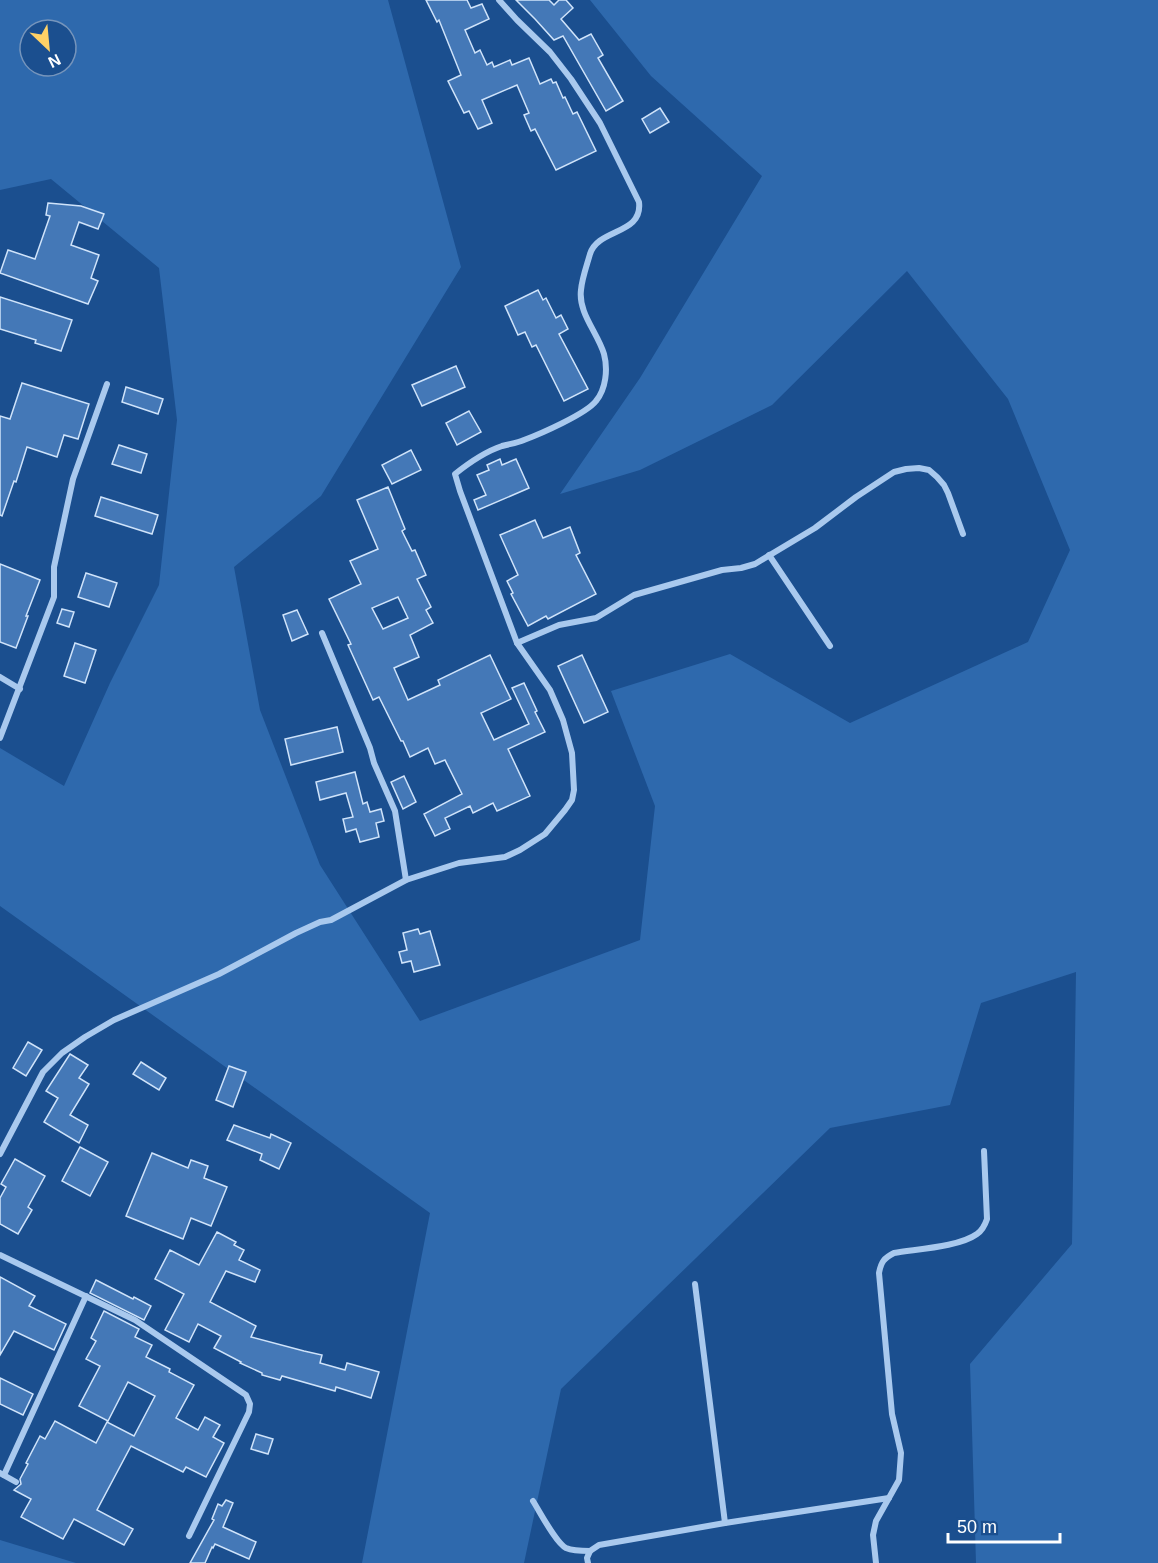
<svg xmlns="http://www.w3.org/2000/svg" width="1158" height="1563" font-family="Arial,sans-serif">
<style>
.green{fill:#2e69ad;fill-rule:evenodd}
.building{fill:#4478b7;stroke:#cfe3fa;stroke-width:1.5;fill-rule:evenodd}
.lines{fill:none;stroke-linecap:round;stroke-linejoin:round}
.minor{stroke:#a9c9ee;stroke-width:6}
</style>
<rect width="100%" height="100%" fill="#1b4f8f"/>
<g class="green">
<path d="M0,0H388L461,267L321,496L234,567L260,710L320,865L420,1021L640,940L655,806L611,691L730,654L850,723L1028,642L1070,550L1008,399L907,271L772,405L640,470L560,494L640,378L762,176L651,76L590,0H1158V1563H976L970,1364L1072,1244L1076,972L981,1003L950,1105L830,1128L561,1389L524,1563H362L430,1213L0,906V748L64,786L110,683L159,585L177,420L159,268L51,179L0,190ZM30,30H66V66H30Z"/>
<path d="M0,1540L76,1563H0Z"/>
</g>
<g class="building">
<path d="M426,0H467L471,8L482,4L489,19L465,30L475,53L480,50L487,65L492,62L494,67L510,60L512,65L529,58L540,84L551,79L553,83L556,82L563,98L565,97L573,114L577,112L596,151L556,170L535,129L531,131L524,115L529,113L517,85L482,100L492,123L478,129L469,111L464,113L448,81L461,75L439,20L437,22Z"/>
<path d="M516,0H549L554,5L559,0H566L573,8L561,19L579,40L591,34L603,55L598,58L623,101L606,111L563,36L554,40L535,19Z"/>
<path d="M660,108L669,122L650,133L642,119Z"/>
<path d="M48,203L81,206L104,214L98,229L79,222L71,245L99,255L91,278L98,281L88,304L0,273L8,250L35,259L50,216L46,215Z"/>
<path d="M538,290L543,300L546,298L556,318L561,315L568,329L559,334L588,389L564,401L536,345L532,347L525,332L518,335L505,306Z"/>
<path d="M0,297L72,320L61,351L35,343L36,340L0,329Z"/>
<path d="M456,366L465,387L422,406L412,385Z"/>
<path d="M22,383L89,404L78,439L64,435L57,457L27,447L16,482L14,481L2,516L0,515V416L10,419Z"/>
<path d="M126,387L163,399L158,414L122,402Z"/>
<path d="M469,411L481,432L457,445L446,423Z"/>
<path d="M119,445L147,454L141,473L112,464Z"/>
<path d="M411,450L421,470L392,484L382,465Z"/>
<path d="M500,459L502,465L516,459L529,488L478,510L474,500L486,495L477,475L489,470L487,465Z"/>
<path d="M388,487L405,529L402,531L412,551L415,550L426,575L417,579L431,607L426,610L433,623L410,635L419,657L394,668L408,700L440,685L438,680L490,655L511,699L481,713L494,740L529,724L512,688L524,683L537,711L535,712L545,732L508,749L530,796L497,811L493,803L473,813L470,806L445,818L450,829L435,836L424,814L462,794L445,760L435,764L428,748L410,757L403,741H401L379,697L373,700L348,645L351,644L329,599L361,584L350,561L378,549L357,500ZM398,597L408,618L383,629L372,608Z"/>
<path d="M101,497L158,515L152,534L95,516Z"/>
<path d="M535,520L543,538L570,527L580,553L576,555L596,594L548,619L546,616L528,626L511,594L513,593L507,581L518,575L500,535Z"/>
<path d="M0,564L40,580L26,616H28L16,648L0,642Z"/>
<path d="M86,573L117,583L109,607L78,597Z"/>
<path d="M62,609L74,612L69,627L57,623Z"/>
<path d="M297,610L308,634L292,641L283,615Z"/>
<path d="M75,643L96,650L85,683L64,676Z"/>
<path d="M582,655L608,712L584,723L558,666Z"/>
<path d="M337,727L343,752L291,765L285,739Z"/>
<path d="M355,772L363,804L367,802L370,812L381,809L384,821L376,823L379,837L360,842L356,829L346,832L343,819L353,817L346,793L320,800L316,782Z"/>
<path d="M404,776L416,802L403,809L391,782Z"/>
<path d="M418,929L420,934L430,931L440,965L414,972L411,961L402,963L399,952L407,950L403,933Z"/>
<path d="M28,1042L42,1050L26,1076L13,1068Z"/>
<path d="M70,1054L88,1065L79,1078L89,1084L70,1115L88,1125L79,1143L44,1122L58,1098L46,1091Z"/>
<path d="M141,1062L166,1078L159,1090L133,1074Z"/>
<path d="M229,1066L246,1072L233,1107L216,1100Z"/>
<path d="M234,1125L270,1138L271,1134L291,1143L279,1169L260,1160L262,1154L227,1140Z"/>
<path d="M80,1147L108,1162L90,1196L62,1181Z"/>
<path d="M152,1153L188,1168L191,1160L208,1166L204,1178L227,1187L211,1226L191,1218L183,1239L126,1216Z"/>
<path d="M15,1159L45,1176L28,1207L32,1210L18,1234L0,1224V1198L6,1187L1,1184Z"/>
<path d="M217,1232L236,1242L234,1245L244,1250L239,1260L260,1270L255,1282L226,1271L210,1302L256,1326L251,1337L304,1351L322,1355L320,1363L345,1370L347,1363L379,1372L371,1398L336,1387L335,1391L282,1376L280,1380L262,1375V1373L240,1363L241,1362L214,1348L221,1336L198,1324L189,1342L165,1330L184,1294L155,1279L170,1250L199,1265Z"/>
<path d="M0,1277L35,1296L29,1306L66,1324L54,1350L14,1331L0,1355Z"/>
<path d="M96,1280L133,1299L134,1297L151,1306L144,1320L90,1293Z"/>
<path d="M104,1311L139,1329L135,1337L152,1345L146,1357L170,1369L169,1372L194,1385L176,1418L198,1430L205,1417L220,1425L213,1437L224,1443L206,1477L186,1467L183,1472L131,1446L97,1510L133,1529L124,1545L74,1519L63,1539L21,1517L31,1499L14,1490L21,1484L20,1479L28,1464L26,1463L40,1436L45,1439L55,1421L96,1443L107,1422L134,1436L155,1396L128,1382L108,1421L79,1406L100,1366L86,1359L96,1341L91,1338Z"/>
<path d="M0,1378L33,1394L23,1415L0,1404Z"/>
<path d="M256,1434L273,1439L268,1454L251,1449Z"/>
<path d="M226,1500L233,1503L223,1527L256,1542L249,1559L215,1544L213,1548L212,1547L205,1563H190L214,1520L212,1519L218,1504L222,1506Z"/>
</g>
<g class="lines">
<g class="minor">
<path d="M769,555L830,646"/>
<path d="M322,633L370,748L374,763L395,811L406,880"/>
<path d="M517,643L559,625L596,618L634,595L722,570L741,568L755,564L815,528L856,497L894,472L906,469L919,468L929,470L937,477L944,485L948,493L963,534"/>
<path d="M0,677L20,689"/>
<path d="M0,738L54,597V567L73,479L107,384"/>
<path d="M0,1154L43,1072L62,1053L85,1037L114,1020L219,974L296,933L320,922L331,920L406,880L459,863L505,857L520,850L545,834L565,810L572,800L574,790L572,753L563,720L550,690L517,643L460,491L455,474C470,462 484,452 502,446C509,444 517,443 524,440C540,434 586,414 596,401C606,389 608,369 604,354C598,333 578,313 581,290C582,278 587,265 590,254C598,228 643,235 639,202L600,123L571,79L550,52L517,20L499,0"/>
<path d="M0,1255L135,1320L246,1395L250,1404L249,1412L189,1536"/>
<path d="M695,1284L725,1523"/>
<path d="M0,1473L16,1482"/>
<path d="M4,1475L86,1296"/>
<path d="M533,1501C540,1512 556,1543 566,1548C573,1551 582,1551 590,1551"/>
<path d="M588,1563L587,1558L590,1551L599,1545L725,1523L889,1498"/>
<path d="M876,1563L873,1535L876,1521L899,1480L901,1453L892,1414L879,1273C881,1262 884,1258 894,1253C917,1249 959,1247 977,1234C983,1230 985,1225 987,1219L984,1151"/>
</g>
</g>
<g transform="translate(48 48) rotate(154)"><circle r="28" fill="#1b4f8f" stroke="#7695bc" stroke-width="1.5"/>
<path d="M0-4.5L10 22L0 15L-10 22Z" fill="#ffd166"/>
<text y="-9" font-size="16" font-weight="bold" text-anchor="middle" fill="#ffffff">N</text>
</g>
<path d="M948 1533v9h112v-9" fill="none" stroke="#ffffff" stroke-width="3"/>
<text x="957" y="1533" font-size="18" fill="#ffffff" stroke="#1b4f8f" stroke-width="4.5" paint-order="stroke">50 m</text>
</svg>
